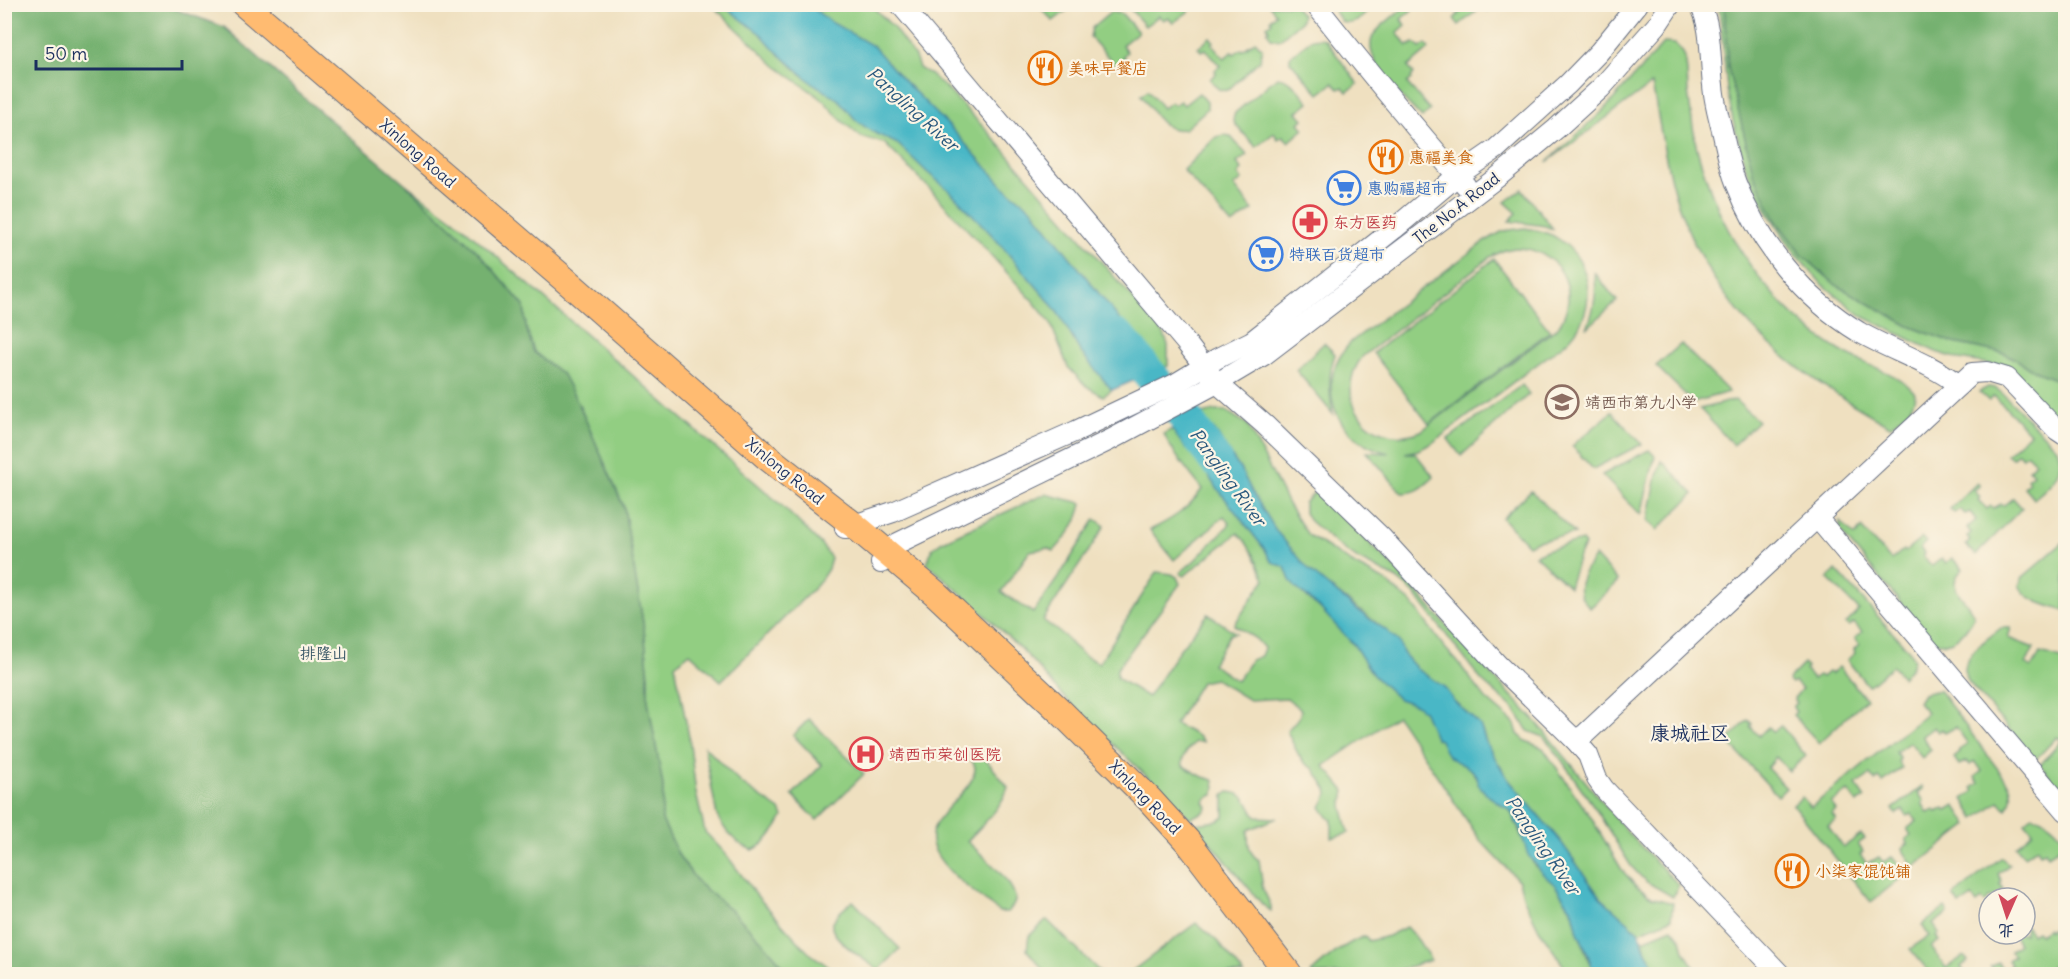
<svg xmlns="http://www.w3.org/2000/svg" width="2070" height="979" font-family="Delius,'LXGW WenKai TC',sans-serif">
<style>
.green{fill:#92ce82;stroke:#567e70;stroke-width:1.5;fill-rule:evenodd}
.forest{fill:#75b170;stroke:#487067;stroke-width:1.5}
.water{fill:#4ab7c6;stroke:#327392;stroke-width:1.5}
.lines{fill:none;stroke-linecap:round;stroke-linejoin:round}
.river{stroke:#4ab7c6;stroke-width:34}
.minor-casing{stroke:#656d80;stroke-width:22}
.major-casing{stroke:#656d80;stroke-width:28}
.minor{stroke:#fff;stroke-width:20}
.major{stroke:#ffbb71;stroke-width:26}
.labels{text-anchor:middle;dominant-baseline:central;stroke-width:4.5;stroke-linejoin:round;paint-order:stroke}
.food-label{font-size:16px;fill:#c56008;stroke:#fcf5e5;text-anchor:start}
.street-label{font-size:16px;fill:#1b2f5e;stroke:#fcf5e5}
.shop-label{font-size:16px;fill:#366cbe;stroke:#fcf5e5;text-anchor:start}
.health-label{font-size:16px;fill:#be3a42;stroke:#fcf5e5;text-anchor:start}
.education-label{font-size:16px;fill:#785e54;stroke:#fcf5e5;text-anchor:start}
.park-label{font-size:16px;fill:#395767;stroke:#fcf5e5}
.water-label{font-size:18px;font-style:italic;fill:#29587d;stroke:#fcf5e5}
.quarter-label{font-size:20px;fill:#1b2f5e;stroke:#fcf5e5}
</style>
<rect width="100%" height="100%" fill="#fcf5e5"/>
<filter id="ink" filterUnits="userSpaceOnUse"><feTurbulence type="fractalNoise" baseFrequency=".0167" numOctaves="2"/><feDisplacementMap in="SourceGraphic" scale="12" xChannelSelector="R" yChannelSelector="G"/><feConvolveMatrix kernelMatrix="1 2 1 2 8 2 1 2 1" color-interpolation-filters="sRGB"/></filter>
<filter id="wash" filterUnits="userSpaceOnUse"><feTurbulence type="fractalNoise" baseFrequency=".008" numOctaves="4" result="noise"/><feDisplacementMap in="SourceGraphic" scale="24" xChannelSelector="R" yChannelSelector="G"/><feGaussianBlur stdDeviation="1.35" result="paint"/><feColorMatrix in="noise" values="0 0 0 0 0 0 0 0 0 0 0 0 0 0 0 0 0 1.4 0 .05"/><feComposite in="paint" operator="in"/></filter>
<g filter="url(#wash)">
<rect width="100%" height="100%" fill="#efe0c0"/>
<g class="green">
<path d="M1366,4L1370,9C1361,18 1356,26 1342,22L1332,7L1333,5Z"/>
<path d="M712,5H723L762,35L775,50L801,74L839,100L856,120L871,131L898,144L927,172L950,191L993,236L1049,301L1060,316L1080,351L1112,390L1103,396L1086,386L1068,367L1050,322L1033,301L931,190L884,143L861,137L841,120L823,100L776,66Z"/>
<path d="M809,5H871L893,27L915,57L919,68L931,75L947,89L992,136L1164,334L1168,345V366L1156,371L1140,347L1116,315L1031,208L1004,187L951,128L905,82L873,46L829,21Z"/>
<path d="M1038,5H1074L1053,21Z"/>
<path d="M1127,5H1184L1189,11L1173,23L1168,17L1163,20L1159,16L1145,26Z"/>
<path d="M1269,5H1294L1302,15L1301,21L1279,40L1271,38L1267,31L1269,30L1267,26L1272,22L1270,20L1276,14Z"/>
<path d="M1408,5L1412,10L1401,19L1406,25L1397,33L1408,46L1414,43L1420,48L1426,44L1429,49L1408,67L1414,74L1411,77L1412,79L1407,83L1430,110L1422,118C1407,101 1356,57 1375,33C1384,22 1398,13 1408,5Z"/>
<path d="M1457,5V4L1496,5L1488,11L1483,6L1459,25L1454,19L1460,12L1456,6Z"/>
<path d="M1719,5H1724L1728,68L1775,219L1801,254L1836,285L1909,326L1954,343L2007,354L2037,372L2065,383V427L1996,365L1959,359L1936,352L1862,316L1821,283L1796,255L1767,211L1747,171L1733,121L1727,89Z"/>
<path d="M1111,12L1122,14L1138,32L1122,45L1127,52L1123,56L1126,61L1118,68L1090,37L1092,28Z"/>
<path d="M1210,37L1214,42L1212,44L1224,58L1232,52L1234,54L1241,49L1243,50L1255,41L1262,48L1260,60L1228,90C1218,92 1216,87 1210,79L1216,74L1215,70L1220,66L1205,49L1201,51L1198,47Z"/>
<path d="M1320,38L1325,39L1358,84L1347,92L1343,87L1339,89L1333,83L1319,94L1290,61V56L1312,39Z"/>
<path d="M1664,43L1675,44C1678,47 1682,50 1684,55C1688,66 1687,79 1688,91C1690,109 1693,127 1696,145C1701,165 1712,196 1721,215C1747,270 1790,322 1844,353C1867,366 1898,372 1915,393C1914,410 1902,417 1890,426C1791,371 1716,315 1678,204C1665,165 1660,124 1652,84L1547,162L1601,113Z"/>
<path d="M1277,77C1291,78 1300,92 1309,102L1297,112L1303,119L1299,123L1304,129L1289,142L1283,136L1278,139L1274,133L1256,147L1235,124L1233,119L1235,113Z"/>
<path d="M1148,90L1163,108L1171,102L1174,105L1180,101L1184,105L1199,93L1207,102V109L1185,129C1162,133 1154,112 1141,95Z"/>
<path d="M1224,135L1230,136L1247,155L1237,163L1242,170L1238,174L1242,180L1234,186L1253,210L1232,225L1183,170L1216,137Z"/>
<path d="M407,185L455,220L780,504L820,543L831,558L828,569L818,584L721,681L690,653L675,665L689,737L696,793L705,832L725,853L757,896L808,952L839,974H790L761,940L731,910L698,883L679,856L662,820L663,786L648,701V669L644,629L624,507L580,407L563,375L534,352L526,327L524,306L479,253Z"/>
<path d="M1522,189L1554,230L1545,226L1509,221L1517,213L1505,202Z"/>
<path d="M1525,228C1537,230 1549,232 1560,240C1596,265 1597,316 1564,344L1432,443L1419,450L1405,453H1415L1434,477C1423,487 1417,493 1402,493L1367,452L1389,453C1334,441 1311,383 1352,341L1484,242L1503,231ZM1515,248C1559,248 1583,290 1558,327L1421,431C1372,451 1329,398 1363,356L1490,257L1505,250Z"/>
<path d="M1494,259L1550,331L1429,424L1373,353Z"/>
<path d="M1594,272L1617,301L1587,328C1594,310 1598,291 1594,272Z"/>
<path d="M1324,343L1335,354C1328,374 1329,392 1333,414L1296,370Z"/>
<path d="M1681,344L1729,392L1693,402L1656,366Z"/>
<path d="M1522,385L1529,394L1461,456L1448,439Z"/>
<path d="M1988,387L1995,388L2002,393L2057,448C2067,471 2051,485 2034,499L2024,487L2029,482L2027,479L2033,474L2029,469L2035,462L2027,454L2022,457L2018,453L2012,458L2007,454L2030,433L1994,396L1989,401L1979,392Z"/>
<path d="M1735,400L1758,421L1733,445L1700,409Z"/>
<path d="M1215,411H1226L1247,424L1289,506L1308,535L1355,565L1385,581L1412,603L1444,647L1457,661L1486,699L1515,724L1518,734L1526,741L1543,748L1590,816L1622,870L1635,885L1651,897L1673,903L1671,919L1639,932L1600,897L1561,842L1508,779L1487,745L1480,725L1454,701L1444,687L1417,669L1403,653L1399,642L1387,631L1328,586L1310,571L1296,555L1277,532L1252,492L1242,472L1215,431L1198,415Z"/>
<path d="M1612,412L1642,444L1593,469L1572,446Z"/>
<path d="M1172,429L1191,453L1203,458L1211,480L1266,551C1271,565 1273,562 1285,567L1290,580L1307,598L1320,608L1354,645L1373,675L1399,699L1418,705L1424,712L1435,738L1440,740C1447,757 1478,766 1478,784L1487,795L1510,810L1534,865L1555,885L1573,912L1578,932L1591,966L1603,974H1569L1539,929L1524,899L1519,881L1480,840L1397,716L1324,766L1345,791L1342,806L1349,833L1332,838V819L1328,817L1321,807L1328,794L1327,789L1313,768C1300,765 1293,742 1287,731L1300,716L1301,710L1287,698L1249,700L1215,679L1201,682L1175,724L1198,736L1203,742H1195C1188,749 1181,755 1183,766L1203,777L1214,780L1215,788L1213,795L1206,798L1204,802L1207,807L1204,812L1190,818L1061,694L1027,655L987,617L927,563L932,549L941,542L1045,494L1082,503C1079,522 1067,537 1054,551L1047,548L1030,551L1001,592L1033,613L1062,572L1095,519L1105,526L1043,620L1064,636L1073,646L1085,656L1099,663L1157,572L1172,574L1177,577L1180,584L1117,669V678L1148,697L1180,649L1208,614L1236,633L1230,634L1212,664L1237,681L1251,660L1261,656L1264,648L1256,639L1234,625L1265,579L1254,555L1245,541L1238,533L1184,576L1180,573L1195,560L1230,524L1224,516L1174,560L1150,530C1171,520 1189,509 1202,489C1189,471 1173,455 1164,434Z"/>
<path d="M1649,450L1655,456L1641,515L1602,475Z"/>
<path d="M1662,461L1694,494L1657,530L1648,521L1657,475Z"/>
<path d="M1977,483L1980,486L1974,490L1980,497L1978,500L1987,509L1991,506L1994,508L2001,504L2004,505L2013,498L2022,508L1976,555L1966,545L1970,541L1967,537L1971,533L1967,528L1976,520L1970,512L1965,514L1960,509L1954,513L1950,509Z"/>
<path d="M1316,491L1403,576L1463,644L1539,725L1628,833L1679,885L1673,897L1645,881L1631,866L1595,808L1558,755L1544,737L1528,731L1514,709L1482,681L1413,592L1397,579L1358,559L1335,543L1310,521L1304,513V503Z"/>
<path d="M1531,491L1575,534L1536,541L1528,545L1502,518Z"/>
<path d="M1840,522L1855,536L1861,528L1891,560L1903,550L1905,552L1922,538L1926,542L1920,548L1925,554L1923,556L1932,566L1942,558L1946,563L1952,558L1963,569C1941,588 1970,599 1974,617C1964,633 1955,647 1934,642L1844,536L1840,529Z"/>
<path d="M1582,541L1585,545L1580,553L1569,587L1535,555L1549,549Z"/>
<path d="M2065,541V611C2049,606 2026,601 2019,585L2023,577Z"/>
<path d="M1595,556L1618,581L1590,608C1587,604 1583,600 1581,596C1575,583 1588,566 1595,556Z"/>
<path d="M1836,570L1910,652L1914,660L1911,667L1902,677L1892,666L1868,686L1847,660L1855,653L1854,649L1859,644L1855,638L1862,632L1854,623L1849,627L1846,624L1859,610L1828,579Z"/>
<path d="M2001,628H2011L2008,638L2034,648L2026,664L2032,668L2040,653L2065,660V795L2040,765L2062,740L2057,737L2035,760L1967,680C1957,657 1985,641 2001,628Z"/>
<path d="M1804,664L1807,668L1805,670L1813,679L1819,675L1822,677L1828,672L1831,674L1839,667L1866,699L1819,743L1793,715L1796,712L1793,707L1797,703L1794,698L1802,689L1795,682L1792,684L1788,680Z"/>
<path d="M1939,690L2009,784C2013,795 2012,800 2006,809L1999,801L1975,819L1963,799L1974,791L1972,788L1979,783L1975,777L1982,771L1975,761L1970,765L1967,761L1959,765L1954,758L1960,753L1959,750L1968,744L1956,727L1945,733L1942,729L1938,732L1934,727L1922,736L1931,750L1922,758L1910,742L1896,752L1900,759L1898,761L1902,768L1883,782L1879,778L1875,781L1870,775L1856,785L1865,798L1857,803L1848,791L1831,803L1836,810L1832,814L1836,820L1828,826L1843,847L1861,835L1865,839L1858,844L1863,852L1860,854L1867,864L1879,857L1883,862L1892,857L1906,874L1871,902L1793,805L1802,797L1811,807L1927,713L1918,702L1923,694Z"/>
<path d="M809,719L864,774L817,820L792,795L822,765L793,735Z"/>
<path d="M1748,720L1752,724L1750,726L1759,736L1768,727L1773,732L1781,726L1806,756L1789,771L1776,757L1767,768L1786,788L1778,796L1727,741Z"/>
<path d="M704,746L742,784L780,810L783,817C777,829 766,844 753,850C737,845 725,831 717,816Z"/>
<path d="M974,748L984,757L1008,787C1001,809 983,824 967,841C979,853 1016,882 1015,900C1015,905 1011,909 1008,912H999C979,895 946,874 935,851C917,819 975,795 975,768C975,764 971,760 969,756Z"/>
<path d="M1922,787L1923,789L1918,793L1924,801L1922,803L1928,813L1934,810L1937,812L1944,808L1947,810L1955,805L1968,825L1914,867L1902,849L1908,844L1906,839L1911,835L1907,829L1917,821L1912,814L1907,816L1903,810L1896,814L1893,809Z"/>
<path d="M1229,792C1249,794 1246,803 1256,817L1277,818L1248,830C1248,842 1248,854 1259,860L1263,889L1271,906V911L1262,904L1195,824L1218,821L1224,817V795Z"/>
<path d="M2032,816C2044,817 2061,831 2065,843C2067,846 2065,853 2065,858L2059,848L2048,855L2045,851L2040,853L2037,848L2024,856L2016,846L2033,832L2025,822Z"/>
<path d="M2002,857L2009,865L1998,874L2002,881L2000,884L2004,889L1992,898H1989L1985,903L1982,899L1977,903L1972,897L1960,905L1953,896Z"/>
<path d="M853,901L900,949L879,970C869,963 831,939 832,926C833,916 846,907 853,901Z"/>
<path d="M1945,908L1948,913L1933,924L1939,933L1936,936L1939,941L1931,947L1946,968L1964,956L1968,961L1961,967L1965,973L1964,974H1931L1910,949L1929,936L1922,925Z"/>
<path d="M2060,913L2065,919V956L2042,974H1996L1990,967L1998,962L2003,970L2011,965L2008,960L2014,956L2010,951L2019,944L2014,936L2010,938L2007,934H2025V925L2032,934L2037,931L2040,934L2047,929L2049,931L2063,922L2058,915Z"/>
<path d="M1047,920L1102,974H1047L1027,950L1029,936Z"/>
<path d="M1196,923L1217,941L1244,974H1128Z"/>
<path d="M1406,927L1418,940L1431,960L1386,974H1312L1311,973C1328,958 1344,944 1365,936L1369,941L1388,936Z"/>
<path d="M1672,928L1681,939L1684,951L1692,964L1701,974H1660L1646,952L1643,940Z"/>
</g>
<g class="forest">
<path d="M5,4L167,5L180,11L224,27L309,102L407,185L479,253L524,306L526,327L534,352L563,375L580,407L624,508L644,629L648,669V701L663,786L662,820L679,856L698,883L731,910L761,940L790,974H5Z"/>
<path d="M1724,5H2065V383L2037,372L2007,354L1954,343L1909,326L1836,285L1801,254L1775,219L1753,172L1728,68Z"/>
</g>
<g class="water">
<path d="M723,5H809L829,21L873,46L905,82L951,128L1004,187L1031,208L1116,315L1140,347L1156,371L1112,390L1080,351L1060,316L1049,301L993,236L950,191L927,172L898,144L871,131L856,120L839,100L811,82L775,50L762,35Z"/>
<path d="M1198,415L1215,431L1242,472L1252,492L1277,532L1310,571L1357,610L1387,631L1399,642L1403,653L1417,669L1444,687L1454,701L1480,725L1487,745L1508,779L1561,842L1600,897L1639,932L1646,952L1660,974H1603L1591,966L1588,954L1578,932L1573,911L1555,885L1542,873L1528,855L1520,829L1510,810L1487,795L1478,784C1479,765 1456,766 1447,754C1444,750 1442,744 1440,740L1435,738L1424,712L1417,705L1399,699L1373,675L1354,645L1320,608L1295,587L1290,580L1285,567C1273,562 1272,565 1266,551L1211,480C1207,472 1207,466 1203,458C1189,456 1179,440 1172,429Z"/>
</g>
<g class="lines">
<path class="river" d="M1119,337L1181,412L1215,460"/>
</g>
</g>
<g filter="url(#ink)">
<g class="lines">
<g class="minor-casing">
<g id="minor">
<path d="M900,4L1187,344L1217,383L1265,425L1382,538L1498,665L1575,740L1588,755L1597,779L1604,789L1780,974"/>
<path d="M1315,4C1364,66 1414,127 1466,186"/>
<path d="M1699,4C1712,22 1710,63 1713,85C1714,100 1718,115 1722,130C1726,147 1729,165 1736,183C1759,243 1803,298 1859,332C1892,351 1929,362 1959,385"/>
<path d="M1818,519L2066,811"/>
<path d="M845,528L893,512L1076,431L1175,384L1218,358L1252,341L1394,229L1457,176L1496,149L1568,84L1599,52L1638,4"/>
<path d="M881,563L887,552L898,543L1110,440L1217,383L1264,355L1499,176L1556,129L1601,88L1657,25L1671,4"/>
<path d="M1575,740L1584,735L1972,373L1987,372L2007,378L2057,430L2066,436"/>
</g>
</g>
<g class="major-casing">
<path id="major" d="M244,4L570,284L767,457L855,526L935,593L1061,712L1149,799L1189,843L1289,974"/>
</g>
<use href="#minor" class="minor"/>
<use href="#major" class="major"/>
</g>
</g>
<defs>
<g id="restaurant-ring" transform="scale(1.725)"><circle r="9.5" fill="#fcf5e5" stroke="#e8710a" stroke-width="1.5"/><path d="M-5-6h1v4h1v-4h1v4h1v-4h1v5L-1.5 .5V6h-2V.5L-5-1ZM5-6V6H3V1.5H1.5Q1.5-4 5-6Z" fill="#e8710a"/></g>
<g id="supermarket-ring" transform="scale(1.725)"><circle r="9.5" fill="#fcf5e5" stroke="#3f7fe0" stroke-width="1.5"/><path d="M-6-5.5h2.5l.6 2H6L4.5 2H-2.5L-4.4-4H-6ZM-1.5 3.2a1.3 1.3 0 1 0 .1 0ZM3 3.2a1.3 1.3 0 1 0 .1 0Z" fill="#3f7fe0"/></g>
<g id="pharmacy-ring" transform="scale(1.725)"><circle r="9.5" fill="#fcf5e5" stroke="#e0444e" stroke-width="1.5"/><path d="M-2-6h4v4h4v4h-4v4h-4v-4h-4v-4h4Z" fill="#e0444e"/></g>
<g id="school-ring" transform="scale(1.725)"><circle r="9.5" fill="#fcf5e5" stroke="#8d6e63" stroke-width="1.5"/><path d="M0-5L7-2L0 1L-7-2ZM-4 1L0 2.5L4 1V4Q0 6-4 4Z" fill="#8d6e63"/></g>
<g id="hospital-ring" transform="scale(1.725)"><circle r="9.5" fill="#fcf5e5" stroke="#e0444e" stroke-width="1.5"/><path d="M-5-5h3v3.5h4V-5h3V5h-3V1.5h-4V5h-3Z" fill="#e0444e"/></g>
</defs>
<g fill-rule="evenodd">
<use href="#restaurant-ring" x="1045" y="68"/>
<use href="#restaurant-ring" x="1386" y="157"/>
<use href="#supermarket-ring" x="1344" y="188"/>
<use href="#pharmacy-ring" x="1310" y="222"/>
<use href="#supermarket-ring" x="1266" y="254"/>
<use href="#school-ring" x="1562" y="402"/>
<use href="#hospital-ring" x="866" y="754"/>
<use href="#restaurant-ring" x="1792" y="871"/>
</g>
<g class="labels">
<g class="food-label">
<text x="1068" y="68">美味早餐店</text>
<text x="1409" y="157">惠福美食</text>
<text x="1815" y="871">小柒家馄饨铺</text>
</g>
<g class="street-label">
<text transform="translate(418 153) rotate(41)">Xinlong Road</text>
<text transform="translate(1456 208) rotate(-38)">The No.A Road</text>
<text transform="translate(785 471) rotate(39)">Xinlong Road</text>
<text transform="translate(1145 797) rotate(46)">Xinlong Road</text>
</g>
<g class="shop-label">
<text x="1367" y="188">惠购福超市</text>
<text x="1289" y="254">特联百货超市</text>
</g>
<g class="health-label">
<text x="1333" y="222">东方医药</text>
<text x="889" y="754">靖西市荣创医院</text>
</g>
<g class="education-label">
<text x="1585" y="402">靖西市第九小学</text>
</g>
<g class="park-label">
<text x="324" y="653">排隆山</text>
</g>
<g class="water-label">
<text transform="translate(913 109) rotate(42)">Pangling River</text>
<text transform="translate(1228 477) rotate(54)">Pangling River</text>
<text transform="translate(1543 845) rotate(55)">Pangling River</text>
</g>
<g class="quarter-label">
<text x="1690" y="732">康城社区</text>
</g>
</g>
<rect width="2070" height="979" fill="none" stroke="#fcf5e5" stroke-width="24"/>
<g transform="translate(2007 916) rotate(183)"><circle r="28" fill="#fcf5e5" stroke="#a2a6af" stroke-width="1.5"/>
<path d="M0-4.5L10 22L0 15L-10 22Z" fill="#d1495b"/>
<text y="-9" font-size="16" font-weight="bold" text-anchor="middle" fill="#1b2f5e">北</text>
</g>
<path d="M36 60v9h146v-9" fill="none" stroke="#1b2f5e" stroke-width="3"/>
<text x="45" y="60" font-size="18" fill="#1b2f5e" stroke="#fcf5e5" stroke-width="4.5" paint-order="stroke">50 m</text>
</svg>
